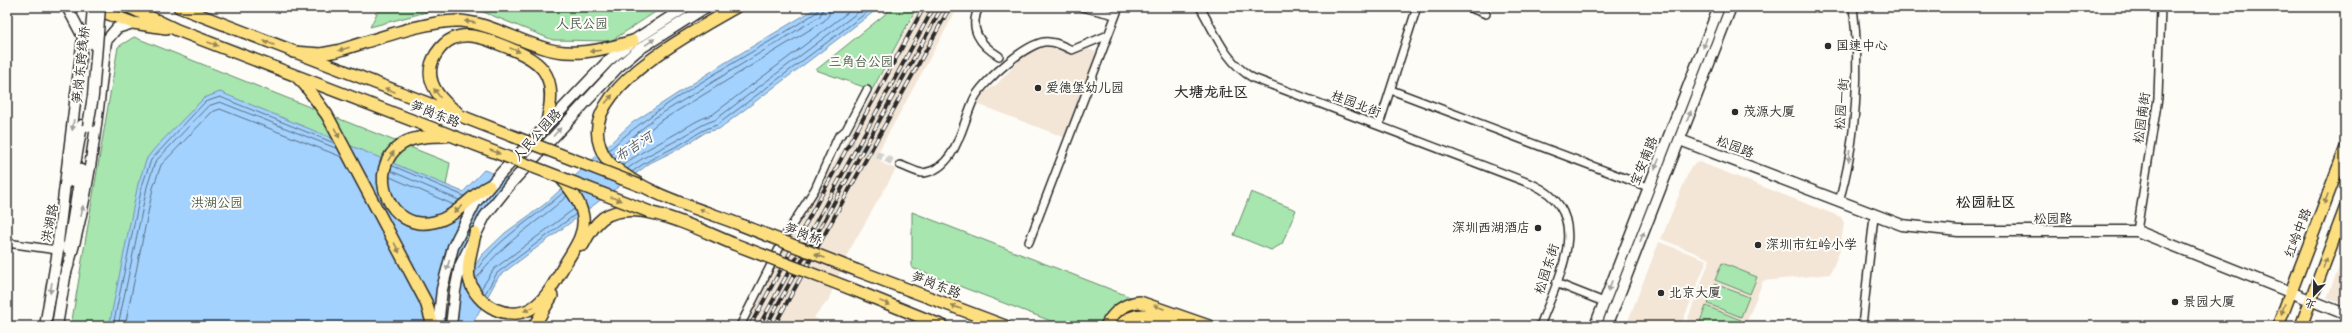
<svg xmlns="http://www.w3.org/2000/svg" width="2352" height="333" font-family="Pangolin,'LXGW WenKai TC',sans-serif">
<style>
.built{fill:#f3e6d7}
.green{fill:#a7e6ae;stroke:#69886c}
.water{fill:#a3d2ff;stroke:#738faa}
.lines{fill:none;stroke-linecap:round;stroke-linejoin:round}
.shore{stroke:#5b6e80;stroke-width:1}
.street-tunnel{stroke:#d3d2ce;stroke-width:7;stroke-dasharray:7 3.5;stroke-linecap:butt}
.street-casing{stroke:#2b2b2b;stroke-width:10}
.secondary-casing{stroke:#2b2b2b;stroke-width:13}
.primary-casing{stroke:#2b2b2b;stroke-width:14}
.street{stroke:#fdfcf7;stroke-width:7}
.secondary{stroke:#fdfcf7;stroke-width:10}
.primary{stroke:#fedf80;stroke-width:11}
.rail-casing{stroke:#2b2b2b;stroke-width:4}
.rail{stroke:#fdfcf7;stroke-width:2.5;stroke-dasharray:8;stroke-linecap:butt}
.secondary-bridge-casing{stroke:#2b2b2b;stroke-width:13;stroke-linecap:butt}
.primary-bridge-casing{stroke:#2b2b2b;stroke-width:14;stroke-linecap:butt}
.secondary-bridge{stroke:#fdfcf7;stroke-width:10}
.primary-bridge{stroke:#fedf80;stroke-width:11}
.oneway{fill:#948556}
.oneway2{fill:#9e9e9b}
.poi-dot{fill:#2b2b2b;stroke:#fdfcf7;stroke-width:1.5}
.labels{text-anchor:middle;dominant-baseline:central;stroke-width:4;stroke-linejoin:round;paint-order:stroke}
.park-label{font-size:13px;fill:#4a5a4c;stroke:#fdfcf7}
.poi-label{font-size:13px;fill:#2b2b2b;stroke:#fdfcf7;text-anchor:start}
.street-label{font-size:13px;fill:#2b2b2b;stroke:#fdfcf7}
.water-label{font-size:14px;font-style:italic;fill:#4f5d6b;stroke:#fdfcf7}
.quarter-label{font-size:15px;font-weight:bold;fill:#2b2b2b;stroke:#fdfcf7}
</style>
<rect width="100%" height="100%" fill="#fdfcf7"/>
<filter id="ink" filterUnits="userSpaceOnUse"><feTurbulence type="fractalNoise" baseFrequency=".025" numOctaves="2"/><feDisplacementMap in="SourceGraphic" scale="8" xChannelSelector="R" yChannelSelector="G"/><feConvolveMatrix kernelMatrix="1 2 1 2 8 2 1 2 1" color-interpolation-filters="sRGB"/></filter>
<g filter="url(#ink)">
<g class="built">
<path d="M919,7H958L876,156L884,164L896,169L849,251L828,301L814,317L826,326H744L793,229L840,153Z"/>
<path d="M1048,46L1072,55L1088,49L1099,53L1066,138L977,104L985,92L997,84L1022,57L1035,50Z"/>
<path d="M1699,162L1841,217L1844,223L1840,250L1830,274L1763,281L1745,326H1685L1710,259L1661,239L1691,166Z"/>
<path d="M1659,242L1707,260L1681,326H1626Z"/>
<path d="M2345,252V305L2327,298Z"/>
</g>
<g class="green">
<path d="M380,7H445L370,27Z"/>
<path d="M471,7H663L611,41L553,40Z"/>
<path d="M894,7H917L872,90L816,70Z"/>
<path d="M134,37L450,163L421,326H71L118,47Z"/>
<path d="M1251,192L1296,210L1282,244L1271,250L1234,235Z"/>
<path d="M912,212L1205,326H1064L912,268Z"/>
<path d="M1722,263L1757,277L1750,294L1715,280Z"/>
<path d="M1715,284L1749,297L1741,317L1708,304Z"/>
<path d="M1706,306L1741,320L1738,326H1705L1699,324Z"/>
</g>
<g class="water">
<path d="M818,7H880L719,129L706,132L684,146L650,163L499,276L471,326H440L462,285L482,255L505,233L545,204L632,123L723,64Z"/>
<path d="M220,92L463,192L484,170L509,179L422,326H109L138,184L147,158L155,148L204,98Z"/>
</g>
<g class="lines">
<g class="shore">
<path d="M609,150C671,93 747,58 817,12L819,7"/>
<path d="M611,155L656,117L820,16L824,7"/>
<path d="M615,159L659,122L824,21L829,15L830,7"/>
<path d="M623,165C640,152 658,144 677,133C689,126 698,119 712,115L855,7"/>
<path d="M393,166L464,196"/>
<path d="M627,169C644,156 661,149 679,139C692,132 701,124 715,120L865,7"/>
<path d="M391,171L459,200"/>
<path d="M632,172C647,160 664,153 681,144C695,136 702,129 717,125L874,7"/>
<path d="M390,177L454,205"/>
<path d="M475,272C497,238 534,219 564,192"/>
<path d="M476,279C500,244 536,224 567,196"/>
<path d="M481,289L494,269L574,209"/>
<path d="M485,294L497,273L576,214"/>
<path d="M113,326L142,186L151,160L205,102L220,97L334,143"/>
<path d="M118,326L147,187L155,162L208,106L220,102L338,149"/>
<path d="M125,326L153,188L161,165L212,112L220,109L342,157"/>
</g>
<path class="street-tunnel" d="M838,137L900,165"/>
<g class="street-casing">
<g id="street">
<path d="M979,7C968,29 980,45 999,56"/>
<path d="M1082,7L1115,15"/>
<path d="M1200,7C1215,33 1226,63 1253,78L1534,185C1596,214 1557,280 1540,326"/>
<path d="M1468,7L1486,14"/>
<path d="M1391,90L1648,187"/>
<path d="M1379,125L1417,7"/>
<path d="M900,165C907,167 917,173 923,173C957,169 962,123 974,99C982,82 1030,39 1049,42C1057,42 1065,47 1072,50L1108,35"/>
<path d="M1839,201C1856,145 1861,65 1853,7"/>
<path d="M2137,231L2158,98L2161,7"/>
<path d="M1029,242L1119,7"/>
<path d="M7,243L57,250"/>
<path d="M1556,283L1604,302"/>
<path d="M740,326L787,233L815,189L838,137L846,130L867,90"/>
<path d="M1862,326L1874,216"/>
</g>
</g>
<g class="secondary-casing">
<g id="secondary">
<path d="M1680,140L1902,225L1958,231H2137L2345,314"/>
<path d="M72,181L82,125"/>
<path d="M68,249L81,170"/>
<path d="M57,250L83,37L67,7"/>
<path d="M65,276C89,200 97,120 106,41L117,28L133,23"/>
<path d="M45,326L59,245"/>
<path d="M57,326L66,271"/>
<path d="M438,326L442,289L453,247L475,203L502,172L609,60L633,41L686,7"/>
<path d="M451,326L455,291L460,266L485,216L512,182L617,68L638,50L706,7"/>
<path d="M1595,326L1719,7"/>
<path d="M1607,326L1731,7"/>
</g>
</g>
<g class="primary-casing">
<g id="primary">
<path d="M90,7L133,23L166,28"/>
<path d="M129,7L177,30L458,138"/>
<path d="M179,7L466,118"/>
<path d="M736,7C697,30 588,85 598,139C600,149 604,158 612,165C647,196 698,208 741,225"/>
<path d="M293,52L321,54L337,51C368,42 430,19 460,21C488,23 514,39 541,47C571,58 603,50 633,41"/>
<path d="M297,77L305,85L327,115L426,302L433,326"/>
<path d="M457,112C438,98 421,78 436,54C440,48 445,42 452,39C466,32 482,37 496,43C542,60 560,72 546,125"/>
<path d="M446,136C432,136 415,136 402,144C364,169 389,233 434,222C457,217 469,196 489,186"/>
<path d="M475,233C473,247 466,264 469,278C475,306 511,324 535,306C550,295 558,275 568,259C576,246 585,233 583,217C581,202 570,189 561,178"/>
<path d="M583,245C588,235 594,225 603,218C636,195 701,231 734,244"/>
<path d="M856,270L1005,326"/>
<path d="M849,288L943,326"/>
<path d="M534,326L552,296"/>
<path d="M1106,326C1113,312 1125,303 1140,302L1209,326"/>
<path d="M1120,326C1137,306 1160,318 1180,326"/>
<path d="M2278,326L2345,150"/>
<path d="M2301,326L2345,209"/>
</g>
</g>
<use href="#street" class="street"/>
<use href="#secondary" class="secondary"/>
<use href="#primary" class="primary"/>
<g class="rail-casing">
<g id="rail">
<path d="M750,326L924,7"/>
<path d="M759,326L934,7"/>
<path d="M766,326L942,7"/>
<path d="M774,326L950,7"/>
</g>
</g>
<use href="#rail" class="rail"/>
<g class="secondary-bridge-casing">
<g id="secondary-bridge">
<path d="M90,43L93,7"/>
<path d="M88,126L93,96L100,7"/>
</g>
</g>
<g class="primary-bridge-casing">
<g id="primary-bridge">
<path d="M466,118L641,186"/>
<path d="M458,138L650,212"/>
<path d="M741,225L856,270"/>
<path d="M734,244L849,288"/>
</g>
</g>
<use href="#secondary-bridge" class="secondary-bridge"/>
<use href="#primary-bridge" class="primary-bridge"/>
</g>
<defs><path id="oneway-solid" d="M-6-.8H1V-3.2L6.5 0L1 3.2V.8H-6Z"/></defs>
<g class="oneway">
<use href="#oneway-solid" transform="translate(470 22) rotate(-172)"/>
<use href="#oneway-solid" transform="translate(269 43) rotate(-158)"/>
<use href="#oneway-solid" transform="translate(213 44) rotate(20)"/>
<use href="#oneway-solid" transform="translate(344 49) rotate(164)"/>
<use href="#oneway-solid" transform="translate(515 50) rotate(22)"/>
<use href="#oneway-solid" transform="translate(595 51) rotate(173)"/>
<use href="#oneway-solid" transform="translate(390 90) rotate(-159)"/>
<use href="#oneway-solid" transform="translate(437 93) rotate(-125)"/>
<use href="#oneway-solid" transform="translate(609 99) rotate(-50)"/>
<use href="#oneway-solid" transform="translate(337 133) rotate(62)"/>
<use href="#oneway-solid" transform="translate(495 152) rotate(21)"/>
<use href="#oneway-solid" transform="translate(391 156) rotate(-57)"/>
<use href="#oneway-solid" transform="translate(616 199) rotate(21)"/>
<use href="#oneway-solid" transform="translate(2326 199) rotate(111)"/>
<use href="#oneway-solid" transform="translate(458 209) rotate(139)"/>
<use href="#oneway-solid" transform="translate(704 211) rotate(-158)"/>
<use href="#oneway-solid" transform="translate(397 248) rotate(62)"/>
<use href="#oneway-solid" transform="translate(820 256) rotate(-159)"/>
<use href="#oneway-solid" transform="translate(2325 263) rotate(-69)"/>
<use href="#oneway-solid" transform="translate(885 303) rotate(22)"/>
<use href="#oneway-solid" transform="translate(956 307) rotate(-159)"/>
<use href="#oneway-solid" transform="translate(1159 307) rotate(-159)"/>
<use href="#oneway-solid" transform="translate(529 309) rotate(157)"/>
<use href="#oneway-solid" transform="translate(2283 309) rotate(109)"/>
</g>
<g class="oneway2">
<use href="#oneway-solid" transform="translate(650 42) rotate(-34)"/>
<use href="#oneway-solid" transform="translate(1705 43) rotate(111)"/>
<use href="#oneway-solid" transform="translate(1689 116) rotate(-69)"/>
<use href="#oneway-solid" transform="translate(73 125) rotate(98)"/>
<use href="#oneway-solid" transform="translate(557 132) rotate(-48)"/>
<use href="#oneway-solid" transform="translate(1849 156) rotate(96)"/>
<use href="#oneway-solid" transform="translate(1657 164) rotate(112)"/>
<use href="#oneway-solid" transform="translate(82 211) rotate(-79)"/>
<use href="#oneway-solid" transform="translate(1642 237) rotate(-69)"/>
<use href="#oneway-solid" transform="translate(448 265) rotate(106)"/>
<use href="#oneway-solid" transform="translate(1610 286) rotate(111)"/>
<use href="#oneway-solid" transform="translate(51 288) rotate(99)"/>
</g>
</g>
<g class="poi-dot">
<circle cx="1828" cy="46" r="4"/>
<circle cx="1038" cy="88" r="4"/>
<circle cx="1735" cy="112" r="4"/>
<circle cx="1538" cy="228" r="4"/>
<circle cx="1758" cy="245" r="4"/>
<circle cx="1661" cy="293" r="4"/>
<circle cx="2175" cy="302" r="4"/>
</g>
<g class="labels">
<g class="park-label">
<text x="582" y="24">人民公园</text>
<text x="861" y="62">三角台公园</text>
<text x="217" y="203">洪湖公园</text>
</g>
<g class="poi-label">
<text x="1836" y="46">国速中心</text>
<text x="1046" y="88">爱德堡幼儿园</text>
<text x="1743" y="112">茂源大厦</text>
<text x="1530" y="228" text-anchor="end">深圳西湖酒店</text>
<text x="1766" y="245">深圳市红岭小学</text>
<text x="1669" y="293">北京大厦</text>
<text x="2183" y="302">景园大厦</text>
</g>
<g class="street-label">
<text transform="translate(81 65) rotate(-84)">笋岗东跨线桥</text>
<text transform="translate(1356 104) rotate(21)">桂园北街</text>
<text transform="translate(1842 104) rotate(-85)">松园一街</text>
<text transform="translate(435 114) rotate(21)">笋岗东路</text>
<text transform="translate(2142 118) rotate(-82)">松园南街</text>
<text transform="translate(537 135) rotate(-48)">人民公园路</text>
<text transform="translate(1735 147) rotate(21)">松园路</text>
<text transform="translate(1644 161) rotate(-68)">宝安南路</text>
<text x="2053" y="219">松园路</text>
<text transform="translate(50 223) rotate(-78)">洪湖路</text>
<text transform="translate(2298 233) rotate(-69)">红岭中路</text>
<text transform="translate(803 234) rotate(21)">笋岗桥</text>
<text transform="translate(1547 269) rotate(-72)">松园东街</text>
<text transform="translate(936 285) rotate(21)">笋岗东路</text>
</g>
<g class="water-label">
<text transform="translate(634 147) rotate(-33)">布吉河</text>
</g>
<g class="quarter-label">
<text x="1211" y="92">大塘龙社区</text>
<text x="1986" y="202">松园社区</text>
</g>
</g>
<rect width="2352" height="333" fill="none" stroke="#fdfcf7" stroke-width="24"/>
<rect x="12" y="12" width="2328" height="309" fill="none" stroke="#2b2b2b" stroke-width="1.5" filter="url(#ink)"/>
<g transform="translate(2314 295) rotate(202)" stroke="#fdfcf7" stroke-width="3" paint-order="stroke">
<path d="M0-3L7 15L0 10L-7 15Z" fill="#2b2b2b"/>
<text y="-6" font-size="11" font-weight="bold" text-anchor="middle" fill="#2b2b2b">北</text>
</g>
</svg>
